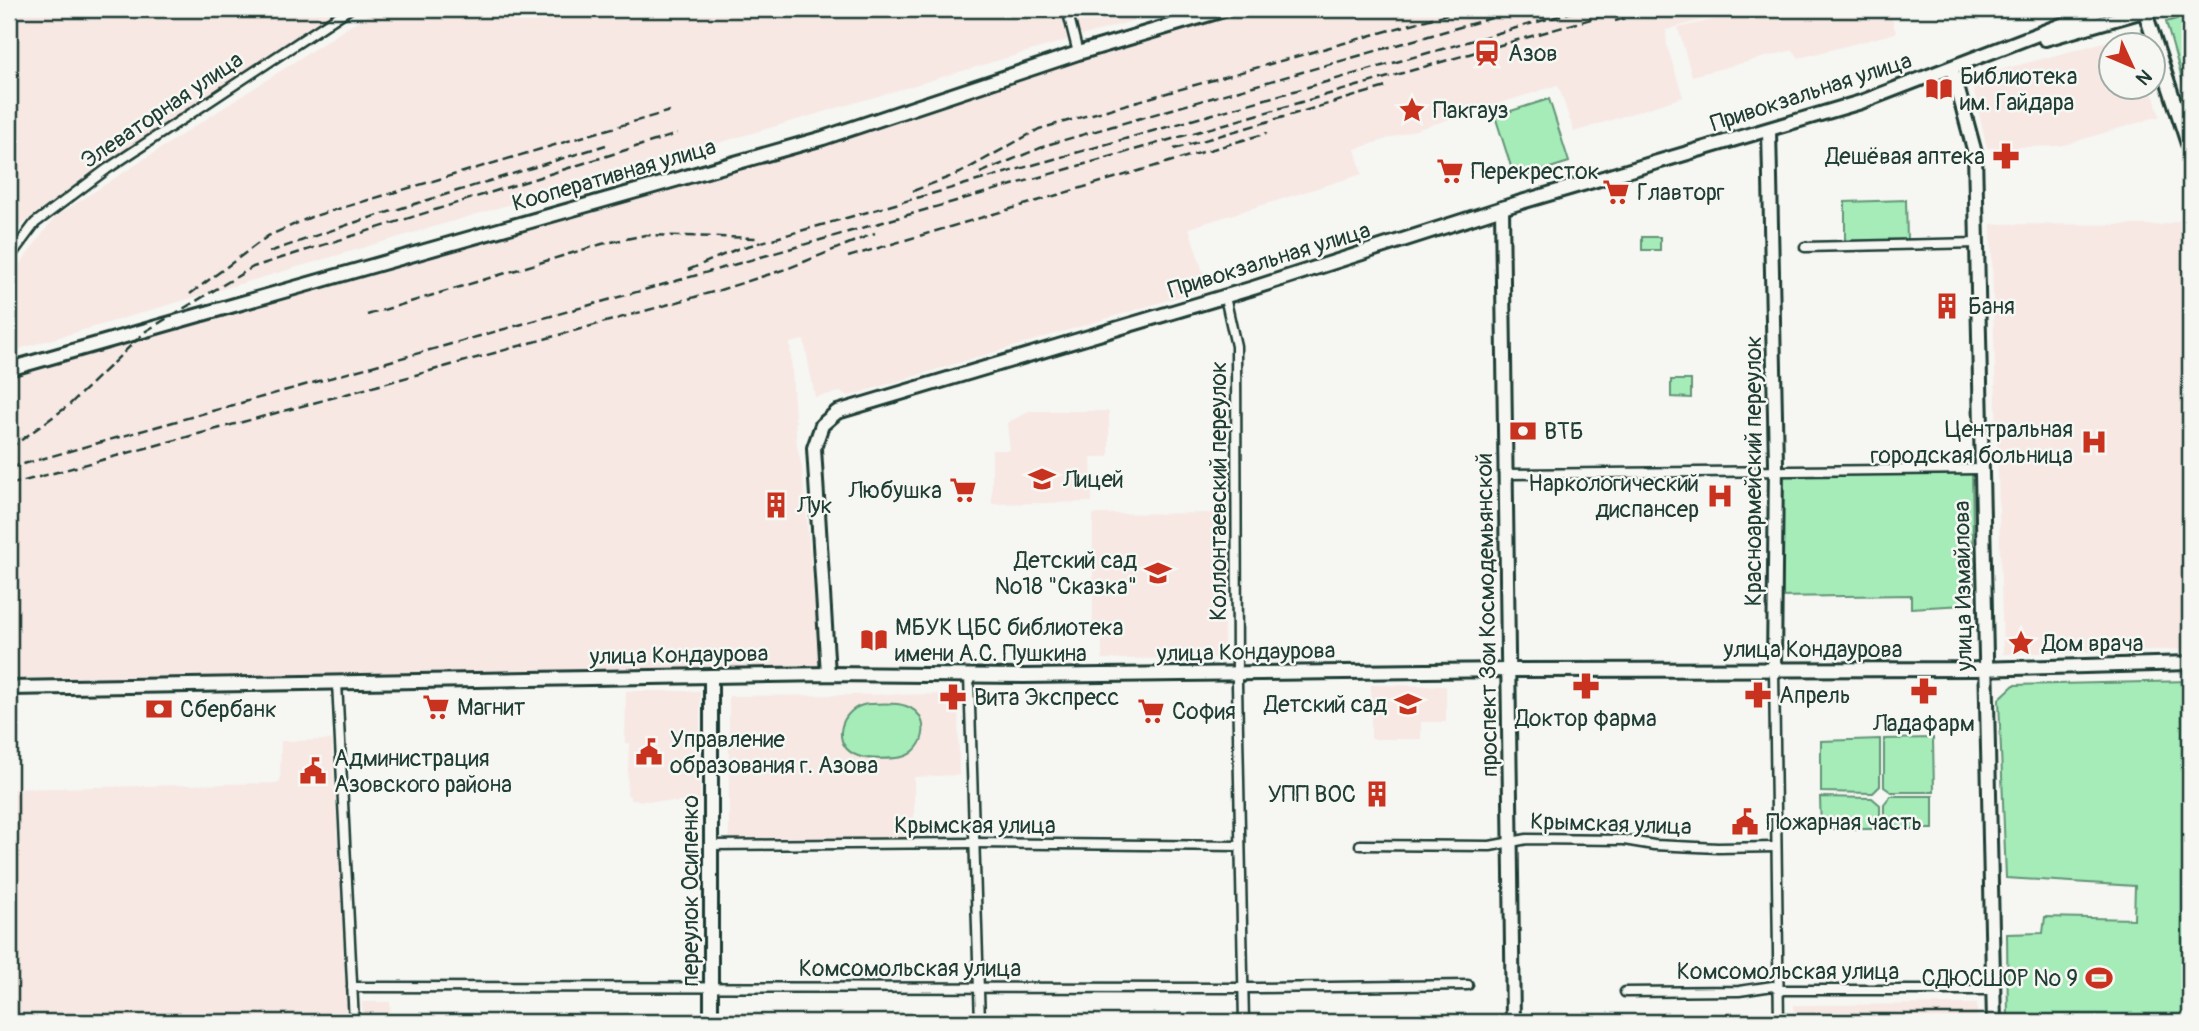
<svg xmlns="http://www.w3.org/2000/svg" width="2199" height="1031" font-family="Pangolin,sans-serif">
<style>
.built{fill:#f7e8e4}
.green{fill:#a5ecb9;stroke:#629476;stroke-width:2}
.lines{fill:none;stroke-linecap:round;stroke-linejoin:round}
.street-casing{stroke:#1f3d34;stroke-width:13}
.secondary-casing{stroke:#1f3d34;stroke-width:18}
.street{stroke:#f6f6f2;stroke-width:8}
.secondary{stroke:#f6f6f2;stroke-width:12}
.rail{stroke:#1f3d34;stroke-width:2.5;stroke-dasharray:10 5;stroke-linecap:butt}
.labels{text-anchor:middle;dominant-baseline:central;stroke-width:5;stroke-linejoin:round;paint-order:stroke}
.poi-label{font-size:23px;fill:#1f3d34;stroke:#f6f6f2;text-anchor:start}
.street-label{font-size:23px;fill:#1f3d34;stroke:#f6f6f2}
</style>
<rect width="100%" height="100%" fill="#f6f6f2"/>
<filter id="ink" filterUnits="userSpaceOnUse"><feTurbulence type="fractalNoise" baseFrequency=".0143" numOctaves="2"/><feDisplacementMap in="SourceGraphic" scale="14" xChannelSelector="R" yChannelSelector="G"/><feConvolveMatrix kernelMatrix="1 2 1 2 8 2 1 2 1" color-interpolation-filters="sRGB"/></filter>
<g filter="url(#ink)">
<g class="built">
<path d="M9,9H343L100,166L9,234Z"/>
<path d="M376,9H1173L9,352V279L55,217Z"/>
<path d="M1248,9H1741L1666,30L1667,46L1683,97L1574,132L1558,85L1355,149L1362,174L1189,228L1208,288L849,396L840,392L815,397L804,340L790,343L797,446L802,468L820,665L223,678H9V377L335,283Z"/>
<path d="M1758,9H1889L1896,33L1799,58L1793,50L1692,76L1678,28Z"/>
<path d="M2134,34L2137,45L2112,46V88H2151L2160,116L2061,146L1987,148L1971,78Z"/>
<path d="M2190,218V649L2003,654L1991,224L2161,225Z"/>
<path d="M1029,411H1109V457H1091L1092,502L992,504V450H1010L1007,423Z"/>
<path d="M1223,513L1224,658L1102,659V632H1093V514Z"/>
<path d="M1371,685L1446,686V722H1421V739H1371Z"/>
<path d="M626,691H700V803L630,800V795H627L629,743H625Z"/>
<path d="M958,694L959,775L914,777V838L729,839V696Z"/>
<path d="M332,740L348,1022H9V789L280,783L281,741Z"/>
<path d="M362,1002H390L391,1022H363Z"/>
<path d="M1977,1004V1022H1795L1794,1005Z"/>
</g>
<g class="green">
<path d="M2190,15V107L2166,22Z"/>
<path d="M1549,99L1569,162L1515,179L1495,116Z"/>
<path d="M1906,200L1907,240L1845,241V202Z"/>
<rect x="1642" y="237" width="18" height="13"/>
<path d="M1671,380H1691V398L1671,397Z"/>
<path d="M1972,470L1974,593L1965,595V605L1911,608V595L1777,597V472Z"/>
<path d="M2190,681V1022H2008L2007,934L2043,933L2045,917L2134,919L2135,886L2006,878L1999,699L2014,685Z"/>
<path d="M868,704C880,704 895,702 906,706C935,716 925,757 896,758C885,759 869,760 858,756C829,746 840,707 868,704Z"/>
<path d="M1933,738L1934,792H1891L1884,787V739Z"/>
<path d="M1880,739V786L1873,793L1821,792V741Z"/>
<path d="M1891,796H1933V829H1884V805Z"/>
<path d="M1820,797L1872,798L1880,805V829H1821Z"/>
</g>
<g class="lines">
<g class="street-casing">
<g id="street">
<path d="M1067,9L1078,53"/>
<path d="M1805,247L1978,243"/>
<path d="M9,258L35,223L107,169L349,9"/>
<path d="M1225,297L1236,346L1237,684L1244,1022"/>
<path d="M1507,474L1982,469"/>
<path d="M1774,670L1779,1022"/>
<path d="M969,675L980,1022"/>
<path d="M337,682L354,1022"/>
<path d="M710,845L973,843L1239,846"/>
<path d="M1360,845L1490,846L1527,839L1624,840L1654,845L1718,848L1776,847"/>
<path d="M352,987L1258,988L1468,985"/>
<path d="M1625,992L1739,991L1773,986L1778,990H1994"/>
</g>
</g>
<g class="secondary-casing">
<g id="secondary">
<path d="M2144,9L2190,150"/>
<path d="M2045,39L2150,9"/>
<path d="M1952,68L1975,153L1994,1022"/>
<path d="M1769,130L1776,463L1774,670"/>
<path d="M1502,208L1513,1022"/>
<path d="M9,369L823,138L1078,53L1227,9"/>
<path d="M828,674L814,448L822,425L837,412L1253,288L1518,203L1861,102L2103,9"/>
<path d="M9,688L828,674L1023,676L1509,670L1976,669L2190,663"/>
<path d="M711,1022V676"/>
</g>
</g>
<use href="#street" class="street"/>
<use href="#secondary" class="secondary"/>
<g class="rail">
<path d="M1615,21L1658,9"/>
<path d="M1174,149L1386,87"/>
<path d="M980,173L1050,144L1523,9"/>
<path d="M913,191L960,173L1039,129L1465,9"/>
<path d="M269,252L350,224L606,145"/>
<path d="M848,257L1267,133"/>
<path d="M688,270L737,249L1583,9"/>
<path d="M190,294L268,236L311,217L670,111"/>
<path d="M367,315L602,244L645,235L758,238"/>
<path d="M9,449L68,406L146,331L253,267L677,134"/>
<path d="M9,468L740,263L1626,9"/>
<path d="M9,485L376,386L720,290L789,268L875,233"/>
</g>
</g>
</g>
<defs>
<g id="station-bare" transform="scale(2.1)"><path d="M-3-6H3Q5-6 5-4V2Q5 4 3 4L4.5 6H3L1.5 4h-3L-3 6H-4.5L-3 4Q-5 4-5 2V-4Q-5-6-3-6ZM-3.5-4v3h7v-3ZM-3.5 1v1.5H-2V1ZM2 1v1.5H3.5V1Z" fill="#c8321e" stroke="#f6f6f2" stroke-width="2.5" paint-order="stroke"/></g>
<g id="library-bare" transform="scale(2.1)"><path d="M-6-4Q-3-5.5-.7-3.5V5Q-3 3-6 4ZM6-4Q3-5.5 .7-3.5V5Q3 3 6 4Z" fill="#c8321e" stroke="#f6f6f2" stroke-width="2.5" paint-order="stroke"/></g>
<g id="sight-bare" transform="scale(2.1)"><path d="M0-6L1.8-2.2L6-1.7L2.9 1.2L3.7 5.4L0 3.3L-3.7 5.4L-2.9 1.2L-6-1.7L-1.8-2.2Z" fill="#c8321e" stroke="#f6f6f2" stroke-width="2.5" paint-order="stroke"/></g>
<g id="pharmacy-bare" transform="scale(2.1)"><path d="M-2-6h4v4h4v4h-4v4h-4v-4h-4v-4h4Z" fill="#c8321e" stroke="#f6f6f2" stroke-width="2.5" paint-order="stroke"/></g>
<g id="supermarket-bare" transform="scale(2.1)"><path d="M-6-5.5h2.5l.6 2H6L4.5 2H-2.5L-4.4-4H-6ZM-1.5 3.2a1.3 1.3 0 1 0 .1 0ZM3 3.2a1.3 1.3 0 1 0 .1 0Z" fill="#c8321e" stroke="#f6f6f2" stroke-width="2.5" paint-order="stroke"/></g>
<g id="building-bare" transform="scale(2.1)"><path d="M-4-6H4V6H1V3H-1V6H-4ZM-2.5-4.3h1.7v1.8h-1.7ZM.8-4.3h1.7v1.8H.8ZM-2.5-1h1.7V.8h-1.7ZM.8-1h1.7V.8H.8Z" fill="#c8321e" stroke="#f6f6f2" stroke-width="2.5" paint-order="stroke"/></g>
<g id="bank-bare" transform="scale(2.1)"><path d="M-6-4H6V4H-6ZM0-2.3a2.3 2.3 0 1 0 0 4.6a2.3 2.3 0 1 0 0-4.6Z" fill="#c8321e" stroke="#f6f6f2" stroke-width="2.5" paint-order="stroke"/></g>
<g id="hospital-bare" transform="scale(2.1)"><path d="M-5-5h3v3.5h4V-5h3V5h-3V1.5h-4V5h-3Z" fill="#c8321e" stroke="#f6f6f2" stroke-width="2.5" paint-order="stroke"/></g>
<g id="school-bare" transform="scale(2.1)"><path d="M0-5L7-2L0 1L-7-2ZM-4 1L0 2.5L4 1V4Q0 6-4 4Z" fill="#c8321e" stroke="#f6f6f2" stroke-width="2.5" paint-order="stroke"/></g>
<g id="civic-bare" transform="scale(2.1)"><path d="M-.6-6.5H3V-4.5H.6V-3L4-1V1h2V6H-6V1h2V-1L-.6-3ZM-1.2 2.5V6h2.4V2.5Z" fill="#c8321e" stroke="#f6f6f2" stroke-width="2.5" paint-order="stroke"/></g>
<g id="stadium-bare" transform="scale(2.1)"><path d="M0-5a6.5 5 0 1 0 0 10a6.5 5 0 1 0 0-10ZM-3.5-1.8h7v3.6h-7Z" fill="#c8321e" stroke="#f6f6f2" stroke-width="2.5" paint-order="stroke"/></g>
</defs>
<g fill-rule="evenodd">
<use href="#station-bare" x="1487" y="53"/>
<use href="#library-bare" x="1939" y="89"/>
<use href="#sight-bare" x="1412" y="110"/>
<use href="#pharmacy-bare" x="2006" y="156"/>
<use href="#supermarket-bare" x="1450" y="171"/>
<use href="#supermarket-bare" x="1616" y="192"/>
<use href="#building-bare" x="1947" y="306"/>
<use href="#bank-bare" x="1523" y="431"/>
<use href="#hospital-bare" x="2094" y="442"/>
<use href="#school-bare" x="1042" y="479"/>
<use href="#supermarket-bare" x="963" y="490"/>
<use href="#hospital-bare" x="1720" y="496"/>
<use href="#building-bare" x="776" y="505"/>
<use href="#school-bare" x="1158" y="573"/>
<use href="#library-bare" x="874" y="640"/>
<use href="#sight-bare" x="2021" y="643"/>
<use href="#pharmacy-bare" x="1586" y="686"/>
<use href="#pharmacy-bare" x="1924" y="691"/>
<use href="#pharmacy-bare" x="1758" y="695"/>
<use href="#pharmacy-bare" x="953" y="697"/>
<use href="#school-bare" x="1408" y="704"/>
<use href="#supermarket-bare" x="436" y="707"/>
<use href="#bank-bare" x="159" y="709"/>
<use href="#supermarket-bare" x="1151" y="711"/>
<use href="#civic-bare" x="649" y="752"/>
<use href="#civic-bare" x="313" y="771"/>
<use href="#building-bare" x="1377" y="794"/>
<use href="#civic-bare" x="1745" y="822"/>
<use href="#stadium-bare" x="2099" y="978"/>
</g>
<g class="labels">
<g class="poi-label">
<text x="1508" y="53">Азов</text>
<text x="1960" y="76">Библиотека<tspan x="1960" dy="26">им. Гайдара</tspan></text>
<text x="1433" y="110">Пакгауз</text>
<text x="1985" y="156" text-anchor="end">Дешёвая аптека</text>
<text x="1471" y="171">Перекресток</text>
<text x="1637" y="192">Главторг</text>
<text x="1968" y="306">Баня</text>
<text x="2073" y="429" text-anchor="end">Центральная<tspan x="2073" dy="26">городская больница</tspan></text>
<text x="1544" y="431">ВТБ</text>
<text x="1063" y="479">Лицей</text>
<text x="1699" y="483" text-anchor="end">Наркологический<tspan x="1699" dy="26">диспансер</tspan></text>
<text x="942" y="490" text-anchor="end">Любушка</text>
<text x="797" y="505">Лук</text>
<text x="1137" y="560" text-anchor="end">Детский сад<tspan x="1137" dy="26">№18 "Сказка"</tspan></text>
<text x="895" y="627">МБУК ЦБС библиотека<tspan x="895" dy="26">имени А.С. Пушкина</tspan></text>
<text x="2042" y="643">Дом врача</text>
<text x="1779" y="695">Апрель</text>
<text x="974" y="697">Вита Экспресс</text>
<text x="1387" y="704" text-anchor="end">Детский сад</text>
<text x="457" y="707">Магнит</text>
<text x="180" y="709">Сбербанк</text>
<text x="1172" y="711">София</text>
<text x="1586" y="718" text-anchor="middle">Доктор фарма</text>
<text x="1924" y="723" text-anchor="middle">Ладафарм</text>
<text x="670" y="739">Управление<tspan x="670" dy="26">образования г. Азова</tspan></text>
<text x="334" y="758">Администрация<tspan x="334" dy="26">Азовского района</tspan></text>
<text x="1356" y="794" text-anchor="end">УПП ВОС</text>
<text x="1766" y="822">Пожарная часть</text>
<text x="2078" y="978" text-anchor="end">СДЮСШОР № 9</text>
</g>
<g class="street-label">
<text transform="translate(1811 92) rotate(-18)">Привокзальная улица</text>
<text transform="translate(162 110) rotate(-34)">Элеваторная улица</text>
<text transform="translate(614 175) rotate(-16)">Кооперативная улица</text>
<text transform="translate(1269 260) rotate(-17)">Привокзальная улица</text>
<text transform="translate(1753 471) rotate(-90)">Красноармейский переулок</text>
<text transform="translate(1218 491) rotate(-90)">Коллонтаевский переулок</text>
<text transform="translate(1963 586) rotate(-91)">улица Измайлова</text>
<text transform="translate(1487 615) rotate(-91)">проспект Зои Космодемьянской</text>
<text x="1813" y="649">улица Кондаурова</text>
<text transform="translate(1246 652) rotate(-1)">улица Кондаурова</text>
<text transform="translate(679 655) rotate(-1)">улица Кондаурова</text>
<text transform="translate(1611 824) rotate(2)">Крымская улица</text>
<text x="975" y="825">Крымская улица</text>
<text transform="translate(690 891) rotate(-90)">переулок Осипенко</text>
<text x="910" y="968">Комсомольская улица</text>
<text x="1788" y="971">Комсомольская улица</text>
</g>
</g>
<rect width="2199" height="1031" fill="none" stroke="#f6f6f2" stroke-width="35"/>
<rect x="18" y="18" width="2164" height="996" fill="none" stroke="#1f3d34" stroke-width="2.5" filter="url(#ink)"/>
<g transform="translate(2132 66) rotate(134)"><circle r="33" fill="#f6f6f2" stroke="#a0aca6" stroke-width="2"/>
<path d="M0-5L12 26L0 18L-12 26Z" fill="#c8321e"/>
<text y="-10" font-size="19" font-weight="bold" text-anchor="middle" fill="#1f3d34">N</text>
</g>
</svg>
